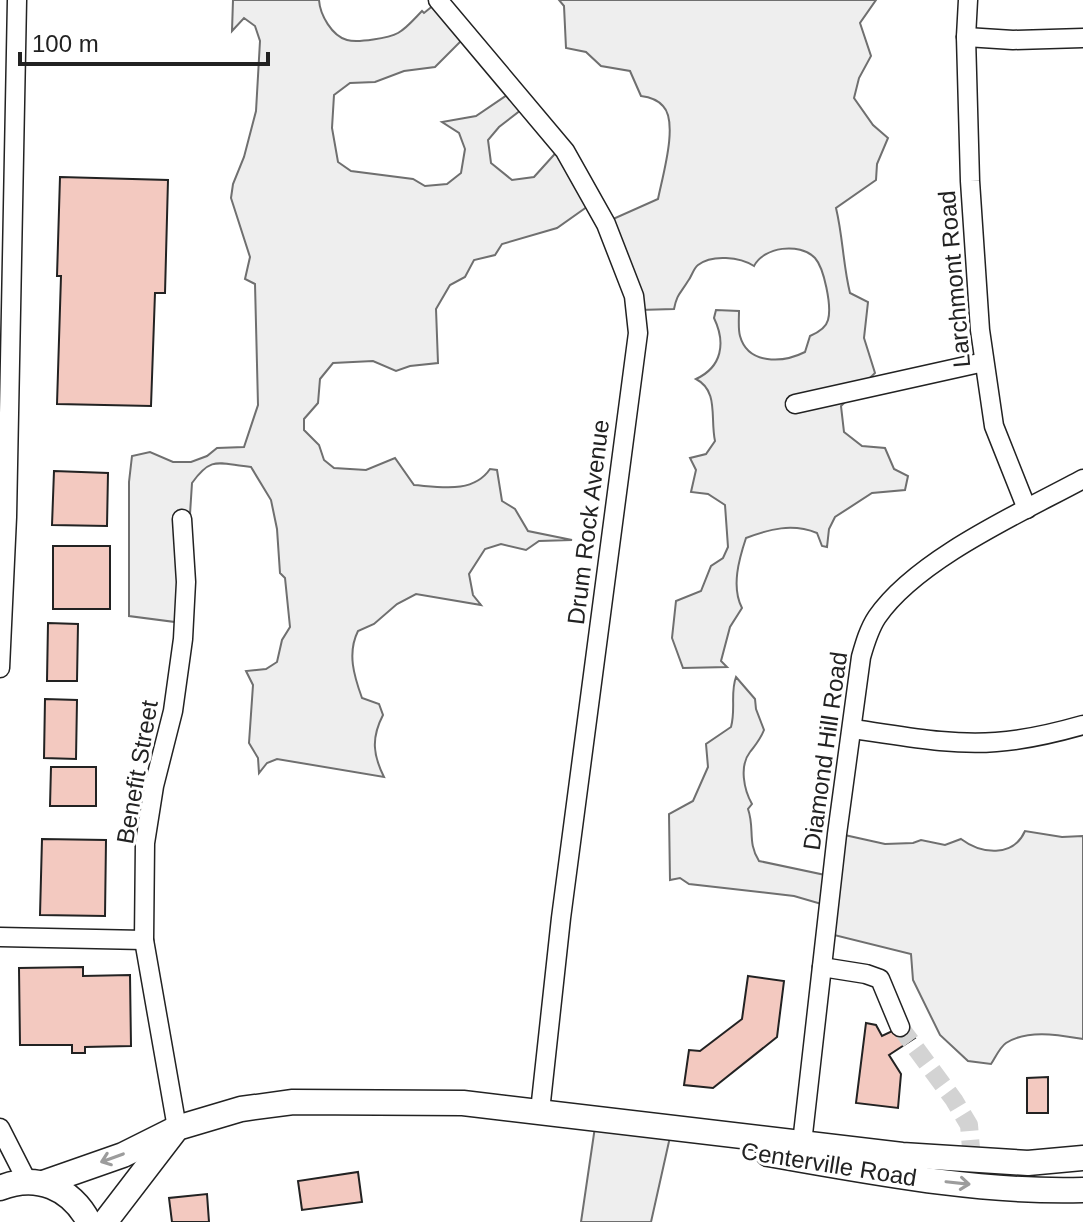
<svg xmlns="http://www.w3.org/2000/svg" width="1083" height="1222" font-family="Arial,sans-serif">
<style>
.green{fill:#eee;stroke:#6f6f6f;stroke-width:2}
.building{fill:#f3c9c0;stroke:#222;stroke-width:2}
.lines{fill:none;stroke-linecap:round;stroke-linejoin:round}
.minor-tunnel{stroke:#d3d3d3;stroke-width:18;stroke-dasharray:18 9;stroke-linecap:butt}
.minor-casing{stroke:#222;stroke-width:21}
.major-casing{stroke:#222;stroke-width:27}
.minor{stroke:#fff;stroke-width:18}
.major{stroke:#fff;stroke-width:24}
.oneway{stroke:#9c9c9c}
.labels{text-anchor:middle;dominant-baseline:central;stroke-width:6;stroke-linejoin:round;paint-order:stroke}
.street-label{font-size:24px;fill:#222;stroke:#fff}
</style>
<rect width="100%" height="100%" fill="#fff"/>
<g class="green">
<path d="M233,0H319C320,15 332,36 347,40C358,43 389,38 398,33C407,28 415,18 422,11L424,13L440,0L466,36L435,67L404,71L375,82L350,83L334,95L332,128L338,162L351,171L413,179L425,186L447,184L461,173L465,149L459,133L442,122L476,116L513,91L526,106L499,127L488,140L491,163L512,180L534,177L561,147L591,204L557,228L502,244L495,255L474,260L465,277L450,285L436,309L438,363L410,366L396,371L373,361L333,363L320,379L318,403L304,419V430L319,445L324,460L334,468L366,470L395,458L414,485C440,487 473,494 490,469L497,470L502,501L515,509L528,531L572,540L539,541L526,550L501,544L485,549L469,574L473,595L481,605L416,594L397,604L374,624L358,631C347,653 354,676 362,698L379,704L383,715C371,738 373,755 384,777L277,759L267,763L259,773L258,758L249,743L253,685L246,671L266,669L277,662L282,640L290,627L285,578L280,573L277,529L271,500L251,467C219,464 212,455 192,483L183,623L129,616V482L132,456L150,452L173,462H191L207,456L217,448L244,447L258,405L255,284L245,279L250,257L231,198L233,184L244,157L256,111L260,41L255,26L244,18L232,31Z"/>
<path d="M559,0H876L860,23L871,56L859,78L854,98L873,125L888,138L877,164L876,180L836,208C843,237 843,265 850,293L868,302L864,338L875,373L841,406L844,432L862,446L885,448L894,469L908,476L905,490L872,493L835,517L829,529L827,547L822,546L817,533C792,523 770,529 746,538C739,559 731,587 742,608L730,627L721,661L727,667L683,668L672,638L676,601L701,591L711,566L723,558L728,547L725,505L708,494L691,492L696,470L690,458L706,454L715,441C710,418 719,391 696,379C722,367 726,343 714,318L716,310L739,311C739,319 738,329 740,336C748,365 783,363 805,352L810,336C817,333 826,328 828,320C832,306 824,268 815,258C799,242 764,247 754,266C740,257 712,254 698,265C693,269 692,276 688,281C680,294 677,294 674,309L639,310L604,223L658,199C662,178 679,122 663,106C657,99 649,97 641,96L630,71L601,66L586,52L566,48L564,6Z"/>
<path d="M736,677L755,699L756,709L764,730C760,740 756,744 750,752C739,766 744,790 752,804L748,809C755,829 747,842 759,861L830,876L840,834L885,844L913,843L921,840L945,845L961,839C981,854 1013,858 1025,831L1062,837L1083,836V1039C1059,1035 1028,1029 1006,1043C1000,1047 995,1058 991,1064L968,1061L940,1035L913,980L911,954L826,933L825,905L794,896L689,884L680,878L670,880L669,814L693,801L708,767L706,744L731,727C736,709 730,693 736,677Z"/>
<path d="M596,1120L670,1137L651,1222H581Z"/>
</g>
<g class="building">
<path d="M60,177L168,180L165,293H155L151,406L57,404L61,276H57Z"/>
<path d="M54,471L108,473L107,526L52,525Z"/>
<rect x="53" y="546" width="57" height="63"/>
<path d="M48,623L78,624L77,681H47Z"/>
<path d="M45,699L77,700L76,759L44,758Z"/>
<path d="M51,767H96V806H50Z"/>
<path d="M42,839L106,840L105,916L40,915Z"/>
<path d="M83,967V976L130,975L131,1046L85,1047V1053H72V1045H20L19,968Z"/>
<path d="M748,976L784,981L777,1037L713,1088L684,1085L689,1050L700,1051L742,1019Z"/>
<path d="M866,1023L876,1025L882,1036L907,1024L915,1038L889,1055L901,1074L898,1108L856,1103Z"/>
<path d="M1048,1077V1113H1027V1078Z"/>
<path d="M358,1172L362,1202L302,1210L298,1181Z"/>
<path d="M207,1194L209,1222H172L169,1198Z"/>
</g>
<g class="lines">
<path class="minor-tunnel" d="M900,1027L954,1100L969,1125L972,1160"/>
<g class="minor-casing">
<g id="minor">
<path d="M438,0L565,151L606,224L634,296L638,333L561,918L540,1111"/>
<path d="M968,0L966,37L970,181L980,330L994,426L1027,509"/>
<path d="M966,37L1013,40L1083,38"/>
<path d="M795,404L984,362"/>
<path d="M0,668L7,517L17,0"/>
<path d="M852,729C898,735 949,746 996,742C1025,740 1055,733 1083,725"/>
<path d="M0,937L144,940"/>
<path d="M822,967L866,974L880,979L900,1027"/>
<path d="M0,1128L27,1181"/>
<path d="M177,1128L144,940L145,843L154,786L173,711L183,639L186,582L182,519"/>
<path d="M802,1143L837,834L861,657C865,643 869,629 877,617C917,559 1020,513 1083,479"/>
</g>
</g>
<g class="major-casing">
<g id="major">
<path d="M768,1154C872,1172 978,1193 1083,1190"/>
<path d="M43,1183L123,1155L177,1128L241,1109L293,1102L463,1103L902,1155L1028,1163L1083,1158"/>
<path d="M0,1188C37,1173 71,1188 89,1222"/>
<path d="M105,1222L174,1132"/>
</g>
</g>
<use href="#minor" class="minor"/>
<use href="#major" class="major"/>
</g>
<defs><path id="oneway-shaft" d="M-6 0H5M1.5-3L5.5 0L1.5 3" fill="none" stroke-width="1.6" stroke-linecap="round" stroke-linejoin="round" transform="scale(2)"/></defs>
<g class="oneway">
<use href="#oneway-shaft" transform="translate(112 1158) rotate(160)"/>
<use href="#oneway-shaft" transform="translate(958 1183) rotate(6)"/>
</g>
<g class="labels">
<g class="street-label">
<text transform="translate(954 279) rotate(-95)">Larchmont Road</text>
<text transform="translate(588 522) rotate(-83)">Drum Rock Avenue</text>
<text transform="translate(825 751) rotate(-82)">Diamond Hill Road</text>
<text transform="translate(137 772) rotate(-80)">Benefit Street</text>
<text transform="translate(829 1164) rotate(9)">Centerville Road</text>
</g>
</g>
<path d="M20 52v12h248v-12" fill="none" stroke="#222222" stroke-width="4"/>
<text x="32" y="52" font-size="24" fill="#222222" stroke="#ffffff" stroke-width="6" paint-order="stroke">100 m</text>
</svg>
